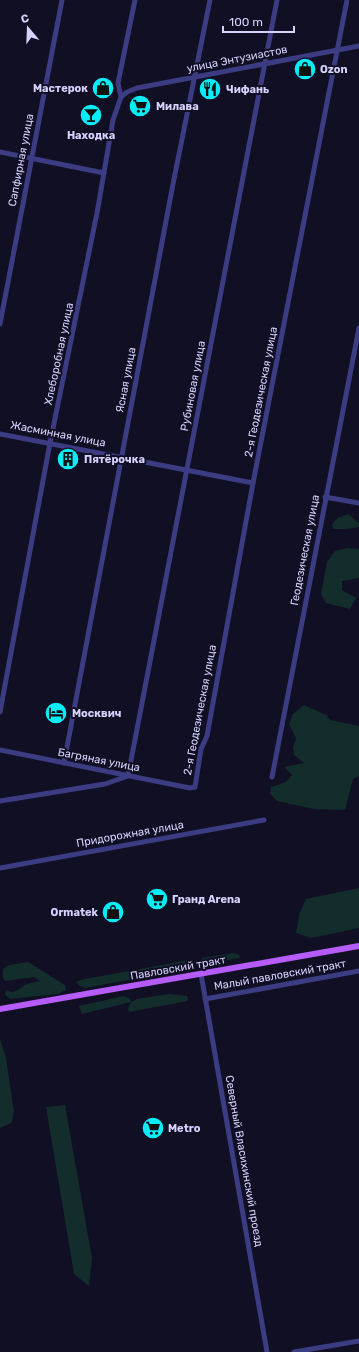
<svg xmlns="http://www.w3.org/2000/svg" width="359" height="1352" font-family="Rubik,sans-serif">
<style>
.green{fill:#122d2b}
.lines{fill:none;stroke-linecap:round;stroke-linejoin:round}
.minor{stroke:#3b3c82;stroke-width:5}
.major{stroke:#b65cfb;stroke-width:6}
.labels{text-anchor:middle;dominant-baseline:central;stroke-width:4;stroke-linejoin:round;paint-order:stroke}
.street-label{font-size:11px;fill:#d5d2fe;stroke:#110f24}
.poi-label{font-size:11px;font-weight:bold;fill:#d5d2fe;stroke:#110f24;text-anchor:start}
</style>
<rect width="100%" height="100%" fill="#110f24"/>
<g class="green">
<path d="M348,514L359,523V527L348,529H333L332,524L338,518Z"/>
<path d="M347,548L359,549V578L342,581V590L356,598L350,609L326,603L321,594L327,562L335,551Z"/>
<path d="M304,705L326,715L330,720L359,726V776L353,779L345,810L314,809L277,801L270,794L271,787L286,782L292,775L284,767L304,763L294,755L293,747L296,738L289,724L293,714Z"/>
<path d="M359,888V928L311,938L296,933L300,912L306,899Z"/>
<path d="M234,953L239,955L240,958L206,964L202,961V958Z"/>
<path d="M189,960H193L192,965L187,969L85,988L78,985L77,981L85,979Z"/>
<path d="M28,962L65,985L66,990L58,994L10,999L5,994L6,990C16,995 18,988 27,984C31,983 36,982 40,981L34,977L5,981L3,977V969L9,965Z"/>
<path d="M169,994L187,996L188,1001L129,1012L128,1009L131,1002L82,1014L79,1006L123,996L129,998L132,1002L137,999Z"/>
<path d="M0,1039L6,1058L14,1112L11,1123L0,1128Z"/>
<path d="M65,1105L92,1258L89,1286L74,1274L46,1107Z"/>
</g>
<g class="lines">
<g class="minor">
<path d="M121,97L118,83L135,0"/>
<path d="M0,152L104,173"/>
<path d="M0,324L62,0"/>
<path d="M0,434L253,483"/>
<path d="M325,497L359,503"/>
<path d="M0,712L50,443L97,213L113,120L121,97L127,92L137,88L359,46"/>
<path d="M0,750L190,788L195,787L201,749L207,736L253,483L347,0"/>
<path d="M64,763L173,184L210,0"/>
<path d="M272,777L359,328"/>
<path d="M0,801L105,784L128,776L277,0"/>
<path d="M0,868L264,820"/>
<path d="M201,974L267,1352"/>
<path d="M205,999L359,971"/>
<path d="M294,1352L359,1341"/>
</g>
<path class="major" d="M0,1009L359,946"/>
</g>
<defs>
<g id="shop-disc" transform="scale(1.15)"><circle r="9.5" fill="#06edf7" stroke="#110f24"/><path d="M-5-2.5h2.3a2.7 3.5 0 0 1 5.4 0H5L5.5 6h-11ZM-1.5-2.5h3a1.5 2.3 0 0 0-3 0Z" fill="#111"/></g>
<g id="restaurant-disc" transform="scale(1.15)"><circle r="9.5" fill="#06edf7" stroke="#110f24"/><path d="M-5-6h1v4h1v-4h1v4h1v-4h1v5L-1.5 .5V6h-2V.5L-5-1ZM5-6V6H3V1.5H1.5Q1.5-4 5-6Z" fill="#111"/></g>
<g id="supermarket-disc" transform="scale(1.15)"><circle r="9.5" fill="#06edf7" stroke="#110f24"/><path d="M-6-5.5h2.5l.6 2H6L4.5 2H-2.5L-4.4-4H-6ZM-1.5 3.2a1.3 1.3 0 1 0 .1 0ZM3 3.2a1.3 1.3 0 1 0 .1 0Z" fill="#111"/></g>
<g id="bar-disc" transform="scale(1.15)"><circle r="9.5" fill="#06edf7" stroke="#110f24"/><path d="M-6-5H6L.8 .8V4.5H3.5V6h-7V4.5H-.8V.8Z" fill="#111"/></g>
<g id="building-disc" transform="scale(1.15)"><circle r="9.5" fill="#06edf7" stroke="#110f24"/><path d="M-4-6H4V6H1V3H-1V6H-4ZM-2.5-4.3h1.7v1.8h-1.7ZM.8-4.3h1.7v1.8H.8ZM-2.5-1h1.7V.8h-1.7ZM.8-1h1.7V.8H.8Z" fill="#111"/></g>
<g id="hotel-disc" transform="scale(1.15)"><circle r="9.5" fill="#06edf7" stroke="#110f24"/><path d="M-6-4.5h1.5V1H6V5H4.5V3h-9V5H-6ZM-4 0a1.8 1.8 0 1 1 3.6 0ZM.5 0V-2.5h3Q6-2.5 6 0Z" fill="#111"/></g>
</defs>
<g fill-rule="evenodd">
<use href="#shop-disc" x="305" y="69"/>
<use href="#shop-disc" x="103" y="88"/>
<use href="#restaurant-disc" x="210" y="89"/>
<use href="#supermarket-disc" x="140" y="106"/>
<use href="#bar-disc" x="91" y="115"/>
<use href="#building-disc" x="68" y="459"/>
<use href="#hotel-disc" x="56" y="713"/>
<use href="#supermarket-disc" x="157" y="899"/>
<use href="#shop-disc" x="113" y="912"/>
<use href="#supermarket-disc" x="153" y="1128"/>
</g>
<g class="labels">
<g class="street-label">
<text transform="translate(237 59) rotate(-11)">улица Энтузиастов</text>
<text transform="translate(21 160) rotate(-79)">Сапфирная улица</text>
<text transform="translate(59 354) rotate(-78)">Хлеборобная улица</text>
<text transform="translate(126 380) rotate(-79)">Ясная улица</text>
<text transform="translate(193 386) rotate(-79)">Рубиновая улица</text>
<text transform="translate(261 392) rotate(-79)">2-я Геодезическая улица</text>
<text transform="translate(58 434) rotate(11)">Жасминная улица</text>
<text transform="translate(305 550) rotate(-79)">Геодезическая улица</text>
<text transform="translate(200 710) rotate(-79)">2-я Геодезическая улица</text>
<text transform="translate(99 760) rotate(11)">Багряная улица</text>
<text transform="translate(130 834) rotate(-10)">Придорожная улица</text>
<text transform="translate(178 968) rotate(-10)">Павловский тракт</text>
<text transform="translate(280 975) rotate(-10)">Малый павловский тракт</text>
<text transform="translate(244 1161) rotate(80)">Северный Власихинский проезд</text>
</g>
<g class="poi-label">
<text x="320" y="69">Ozon</text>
<text x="88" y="88" text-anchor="end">Мастерок</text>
<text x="226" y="89">Чифань</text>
<text x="156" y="106">Милава</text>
<text x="91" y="135" text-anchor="middle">Находка</text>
<text x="84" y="459">Пятёрочка</text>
<text x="72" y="713">Москвич</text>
<text x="172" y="899">Гранд Arena</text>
<text x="98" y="912" text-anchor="end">Ormatek</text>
<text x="168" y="1128">Metro</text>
</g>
</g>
<g transform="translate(28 28) rotate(341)" stroke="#110f24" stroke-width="3" paint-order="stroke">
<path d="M0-3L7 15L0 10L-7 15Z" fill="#d5d2fe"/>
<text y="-6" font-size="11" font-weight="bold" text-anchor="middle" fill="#d5d2fe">С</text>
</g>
<path d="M223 26v6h71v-6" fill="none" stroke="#d5d2fe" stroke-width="2"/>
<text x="229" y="26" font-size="12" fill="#d5d2fe" stroke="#110f24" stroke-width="3" paint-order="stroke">100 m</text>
</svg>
